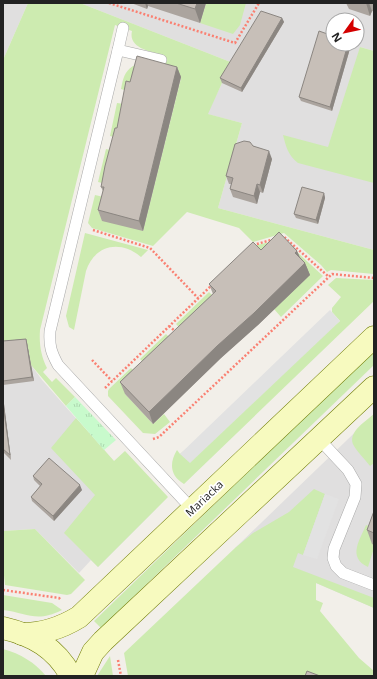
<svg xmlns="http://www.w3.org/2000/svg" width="377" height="679" font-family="'Open Sans',sans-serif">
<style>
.residential{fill:#e0dfdf;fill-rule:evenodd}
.grass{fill:#cdebb0}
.park{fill:url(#park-tufts)}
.parking{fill:#e2e2e2}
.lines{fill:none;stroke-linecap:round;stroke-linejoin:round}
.lane-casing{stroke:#a9a9a9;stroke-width:12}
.secondary-casing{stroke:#707d05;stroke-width:23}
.path{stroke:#fa8072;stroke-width:2.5;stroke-dasharray:2 2;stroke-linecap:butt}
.lane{stroke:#fff;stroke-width:11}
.secondary{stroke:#f7fabf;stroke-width:22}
.wall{fill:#aba49e}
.shaded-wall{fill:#8b8681}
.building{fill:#c7bfb8;stroke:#8b8681}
.labels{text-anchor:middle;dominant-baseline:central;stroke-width:3.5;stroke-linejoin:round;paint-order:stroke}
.street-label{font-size:11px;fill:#222;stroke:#fff}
</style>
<defs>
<pattern id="park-tufts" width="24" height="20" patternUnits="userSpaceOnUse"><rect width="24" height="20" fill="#c8facc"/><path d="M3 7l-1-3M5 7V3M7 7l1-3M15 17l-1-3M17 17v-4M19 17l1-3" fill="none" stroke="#acd6af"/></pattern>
</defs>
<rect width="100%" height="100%" fill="#f2efe9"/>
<g class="residential">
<path d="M3,3H28L3,60Z"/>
<path d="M80,3H374V51L360,47L374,159V250L218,208L242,123L207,114L222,83L233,63ZM333,20H357V44H333Z"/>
<path d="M47,262L31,365L42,380L156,509L98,567L91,560L79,573L35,529L3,531V266Z"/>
<path d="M374,414V608L235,548Z"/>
</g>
<g class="grass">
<path d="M28,3H80L233,63L222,83L208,114L242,123L218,208L374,250V274L331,270L327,272L321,265L284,233L253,242L239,228L187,212L153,246L92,228L88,223L95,195L108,198L143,231L181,78L134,93L121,89C123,79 124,72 133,66L162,55C150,51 128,48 132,31L115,25L40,330C39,344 41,356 47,368L43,372L52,382L56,378L75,397L66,406L31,365L27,343L3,345V60Z"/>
<path d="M206,3H246L240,25L233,34L200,23Z"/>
<path d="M360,47L374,51V183L298,163C288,155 286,147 283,135L328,147Z"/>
<path d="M117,103L131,105L123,139L110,136Z"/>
<path d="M106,149L119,152L111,185L98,182Z"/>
<path d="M85,233L148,250L141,257C121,240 95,244 86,271L74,330L69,327L66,316Z"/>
<path d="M283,239L323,276L281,317L274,309L265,262L253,250L257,245Z"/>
<path d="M336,278L374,280V301L184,484C170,476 169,463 177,450L180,454L340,321L332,312V308L341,297L328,285Z"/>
<path d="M209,292L220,303L187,336L176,324Z"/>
<path d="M166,334L174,342L151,370L140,359Z"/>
<path d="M374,350V365L101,628L94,621Z"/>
<path d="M131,368L141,378L125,394L153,424L164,414L170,422L155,434L143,433L108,396V391L109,389Z"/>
<path d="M374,414V463L370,466C365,459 358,453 354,446C346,433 366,421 374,414Z"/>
<path d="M76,418L114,461L125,451L168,497L98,567L64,533L95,495L51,448Z"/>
<path d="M314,489L325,494L303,555L298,553L293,567L374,598V608L316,583V600L323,603L320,611L359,658L374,671V676H128L124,653L235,548L253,533L289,512Z"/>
<path d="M366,525L374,528V548L368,567C347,557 360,540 366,525Z"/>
<path d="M35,529L85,580L71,594L67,595L5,585L3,566V531Z"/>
<path d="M3,595L52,603L62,610C36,623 28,613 3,610Z"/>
<path d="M3,649C21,654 34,662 46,676H3Z"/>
<path d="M110,656L113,676H97Z"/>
</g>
<path class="park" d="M75,397L116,440L104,450L66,406Z"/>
<g class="parking">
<path d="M330,310L340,321L190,463L180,454Z"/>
<path d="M325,494L339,499L317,559L303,555Z"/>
</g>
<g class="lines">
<g class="lane-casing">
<g id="lane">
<path d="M123,28L118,50L161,60"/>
<path d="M118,50L50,331C49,346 51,352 58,365L192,509"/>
<path d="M319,439L348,470L356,484L355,497L334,549L333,558L336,566L343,573L374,585"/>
</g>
</g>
<g class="secondary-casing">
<g id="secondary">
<path d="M3,628C33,635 56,648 71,676"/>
<path d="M22,634C42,634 61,628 79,617L374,337"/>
<path d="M82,676L93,652L103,641L374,387"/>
</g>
</g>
<g class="path">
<path d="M109,3L235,43L259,3"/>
<path d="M93,230L150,248L198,298"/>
<path d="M281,237L283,236L329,277"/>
<path d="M253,245L275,239"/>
<path d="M169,326L175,331"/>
<path d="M92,360L112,381"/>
<path d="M105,388L212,285"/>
<path d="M153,439L159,437L332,274L374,278"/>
<path d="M3,590L59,598L61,600"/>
<path d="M118,660L121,676"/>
</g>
<use href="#lane" class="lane"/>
<use href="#secondary" class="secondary"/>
</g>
<g class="wall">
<path d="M131,3H206L200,23L148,6L147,9Z"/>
<path d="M346,3H374V12L372,11L370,16L349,9Z"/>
<path d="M282,18L284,22L242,92L222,83L220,78Z"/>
<path d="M333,44H351V45L332,111L301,101L299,97Z"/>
<path d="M177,67L181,77L143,231L102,221L98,210L103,191L101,187L117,128L130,82Z"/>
<path d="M253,146L272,159L263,193L260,192L257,204L233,197L230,189L231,184H229L226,176Z"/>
<path d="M324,193L325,198L318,224L296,218L294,214Z"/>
<path d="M261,250L297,251L300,257L305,263L310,275L258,325L221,358L153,424L125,394L120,382L213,294L209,284Z"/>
<path d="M26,339L27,343L34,381L3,385V341Z"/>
<path d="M3,396L11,460L3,452Z"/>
<path d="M33,476L82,490L54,521L32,501L31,497L40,486L34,480Z"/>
<path d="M374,511V545L372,544L367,530Z"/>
</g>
<g class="shaded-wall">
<path d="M145,3H147L148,6L147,9Z"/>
<path d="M197,3H206L200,23L195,9Z"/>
<path d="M366,3H369L372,11L370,16Z"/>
<path d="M282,18L284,22L242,92L241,88Z"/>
<path d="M348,44H351V45L332,111L330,107Z"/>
<path d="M177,67L181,77L143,231L139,221Z"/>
<path d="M269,151L272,159L263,193L260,185Z"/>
<path d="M257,184L260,192L257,204L254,196Z"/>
<path d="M324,193L325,198L318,224L316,220Z"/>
<path d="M297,251L302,263L295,253Z"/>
<path d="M305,263L310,275L258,325L221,358L153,424L149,412L217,346Z"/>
<path d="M26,339L27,343L34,381L32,377Z"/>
<path d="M3,396L11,460L10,455L3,404Z"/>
<path d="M80,485L82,490L54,521L53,516Z"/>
</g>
<g class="building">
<path d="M176,3H197L195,9Z"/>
<path d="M261,11L282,18L241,88L220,78Z"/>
<path d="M319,31L333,36V44H348L330,107L299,97Z"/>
<path d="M137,56L177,67L139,221L98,210L104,187H101L105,166L115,128H117L126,81L130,82Z"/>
<path d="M244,141L250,142L253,146L269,151L260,185L257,184L254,196L230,189L233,178L226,176L235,144Z"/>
<path d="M302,187L324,193L316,220L294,214Z"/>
<path d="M279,232L297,251L295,253L305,263L254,313L217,346L149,412L120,382L216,291L209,284L253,242L261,250Z"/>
<path d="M26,339L32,377L3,381V341Z"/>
<path d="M3,404L10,455L3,449Z"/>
<path d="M49,458L80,485L53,516L31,497L42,484L33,476Z"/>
<path d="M374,511V533L367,530Z"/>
<path d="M307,671L320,676H305Z"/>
</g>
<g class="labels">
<g class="street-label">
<text transform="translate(204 498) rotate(-43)">Mariacka</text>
</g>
</g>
<rect width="377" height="679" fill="none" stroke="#222222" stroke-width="8"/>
<g transform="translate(345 32) rotate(237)"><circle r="19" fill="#ffffff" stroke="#a7a7a7"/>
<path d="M0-3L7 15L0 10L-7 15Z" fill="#d40000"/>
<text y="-6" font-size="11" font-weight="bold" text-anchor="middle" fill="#222222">N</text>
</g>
</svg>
